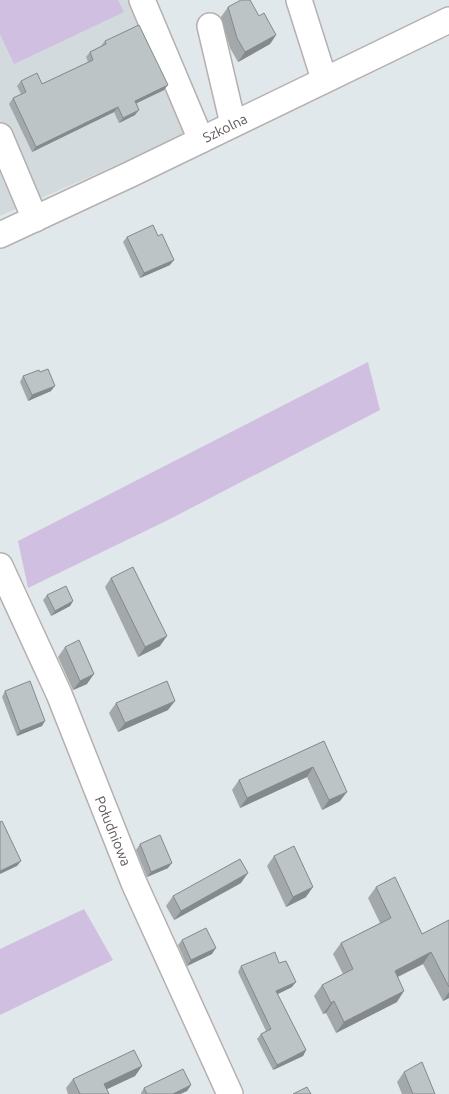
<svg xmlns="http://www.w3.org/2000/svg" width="449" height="1094" font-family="Ubuntu,sans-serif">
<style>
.education{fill:#d2dade}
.green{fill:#d1bfe1}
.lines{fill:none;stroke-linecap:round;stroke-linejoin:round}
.minor-casing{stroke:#b6b0af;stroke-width:28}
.minor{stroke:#fff;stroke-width:25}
.wall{fill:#a3a9aa}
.shaded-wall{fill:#84898b}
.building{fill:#bdc4c6;stroke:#84898b}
.labels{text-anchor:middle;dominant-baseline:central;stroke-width:4;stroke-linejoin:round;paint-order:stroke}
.street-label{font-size:14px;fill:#615a59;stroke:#fff}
</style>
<rect width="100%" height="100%" fill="#e1e8eb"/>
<path class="education" d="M0,0H140L197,130L0,216Z"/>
<g class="green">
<path d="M0,0H118L124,12L14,64L0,34Z"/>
<path d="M368,362L380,410L168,520L28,588L18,541Z"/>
<path d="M84,909L113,960L0,1015V949Z"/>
</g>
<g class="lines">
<g class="minor-casing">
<g id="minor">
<path d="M142,0L201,140"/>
<path d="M299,0L324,79"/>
<path d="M210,26L233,124"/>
<path d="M0,136L35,219"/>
<path d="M0,235L131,174L449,20"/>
<path d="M0,566L59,694L134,883L230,1094"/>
</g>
</g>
<use href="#minor" class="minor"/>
</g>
<g class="wall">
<path d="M228,7L259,16L276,35L270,44L238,62L230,48L221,17Z"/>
<path d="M105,41L164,90L136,103L135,115L119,123L114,112L32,152L9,104L13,98L21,94L17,86L21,81L42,84L88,62L86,57L90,52L101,46Z"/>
<path d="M158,236L170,265L140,278L123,242L127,237Z"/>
<path d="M40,372L51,391L28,401L20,382L23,376Z"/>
<path d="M111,578L160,646L138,657L105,587Z"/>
<path d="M47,595L73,601L70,606L51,616L43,600Z"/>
<path d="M65,647L87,684L73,690L58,657Z"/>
<path d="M5,691L42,726L17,736L2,697Z"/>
<path d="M116,703L168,710L118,732L109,713Z"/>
<path d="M324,741L340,801L322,810L307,777L240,808L232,790L239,780Z"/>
<path d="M140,844L168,868L147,877L136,850Z"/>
<path d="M274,856L306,897L286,907L267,866Z"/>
<path d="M241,883L174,920L166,906L173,896Z"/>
<path d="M376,887L422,934L449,920V998L443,1001L423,964L398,977L397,1002L336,1033L326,1013L323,1014L314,996L322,985L343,974L333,954L341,943L380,923L368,898Z"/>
<path d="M182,940L212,954L187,966L178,945Z"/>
<path d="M279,963L292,987L277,994L306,1050L303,1056L273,1070L257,1039L261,1034L266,1031L238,972L241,966Z"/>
<path d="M142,1066L135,1076L106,1089L109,1094H68L66,1088L73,1079Z"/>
<path d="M404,1072L435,1094H402L397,1082Z"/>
<path d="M191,1085L187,1091L180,1094H141V1093L144,1088Z"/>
</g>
<g class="shaded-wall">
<path d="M276,35L270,44L238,62L245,52Z"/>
<path d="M168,85L164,90L131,106L135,101Z"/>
<path d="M118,107L114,112L32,152L36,147Z"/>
<path d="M139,110L135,115L119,123L123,118Z"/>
<path d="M174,260L170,265L140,278L144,273Z"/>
<path d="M55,386L51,391L28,401L32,395Z"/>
<path d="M73,601L70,606L51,616L55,611Z"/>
<path d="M167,636L160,646L138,657L145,647Z"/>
<path d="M94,674L87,684L73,690L80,681Z"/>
<path d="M175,701L168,710L118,732L125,723Z"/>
<path d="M45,721L42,726L17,736L20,731Z"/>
<path d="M313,767L307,777L240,808L247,798Z"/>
<path d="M347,792L340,801L322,810L329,800Z"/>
<path d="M21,861L17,866L0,874V871Z"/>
<path d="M172,863L168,868L147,877L151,872Z"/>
<path d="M248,873L241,883L174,920L181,911Z"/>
<path d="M313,887L306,897L286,907L293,897Z"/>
<path d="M216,948L212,954L187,966L191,960Z"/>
<path d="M431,952L423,964L387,982L395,971Z"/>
<path d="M296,982L292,987L272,997L276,991Z"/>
<path d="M404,991L397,1002L336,1033L344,1022Z"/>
<path d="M449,992V998L443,1001Z"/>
<path d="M334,1001L326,1013L323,1014L331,1003Z"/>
<path d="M306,1050L303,1056L273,1070L277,1065Z"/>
<path d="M142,1066L135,1076L97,1094L104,1084Z"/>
<path d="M191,1085L187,1091L180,1094H173Z"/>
</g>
<g class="building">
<path d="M241,0H250L259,16L264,13L276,35L245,52L237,38L228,7Z"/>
<path d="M139,25L168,85L135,101L139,110L123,118L118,107L36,147L13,98L26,92L21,81L37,73L42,84L93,60L90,52L106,44L105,41Z"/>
<path d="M153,225L158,236L162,234L174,260L144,273L127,237Z"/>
<path d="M48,369L55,386L32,395L23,376L39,370L40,372Z"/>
<path d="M133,567L167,636L145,647L111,578Z"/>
<path d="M66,586L73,601L55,611L47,595Z"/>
<path d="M79,640L94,674L80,681L65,647Z"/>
<path d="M30,681L45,721L20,731L5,691Z"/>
<path d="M167,681L175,701L125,723L116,703Z"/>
<path d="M324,741L347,792L329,800L313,767L247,798L239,780Z"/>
<path d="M2,821L21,861L0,871V822Z"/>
<path d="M160,835L172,863L151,872L140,844Z"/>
<path d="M294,846L313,887L293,897L274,856Z"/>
<path d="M240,859L248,873L181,911L173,896Z"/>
<path d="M395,877L422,934L449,920V987L431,952L395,971L404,991L344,1022L334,1001L331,1003L322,985L353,969L341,943L391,918L376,887Z"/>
<path d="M206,928L216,948L191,960L182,940Z"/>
<path d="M275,952L279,963L286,961L296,982L276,991L306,1050L277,1065L261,1034L271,1029L241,966Z"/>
<path d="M134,1050L142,1066L104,1084L109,1094H80L73,1079Z"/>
<path d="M422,1062L435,1094H413L404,1072Z"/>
<path d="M183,1069L191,1085L173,1094H147L144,1088Z"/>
<path d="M307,1087L311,1094H293Z"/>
</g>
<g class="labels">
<g class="street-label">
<text transform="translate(225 128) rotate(-26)">Szkolna</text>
<text transform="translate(113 831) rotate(68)">Południowa</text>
</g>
</g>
</svg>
